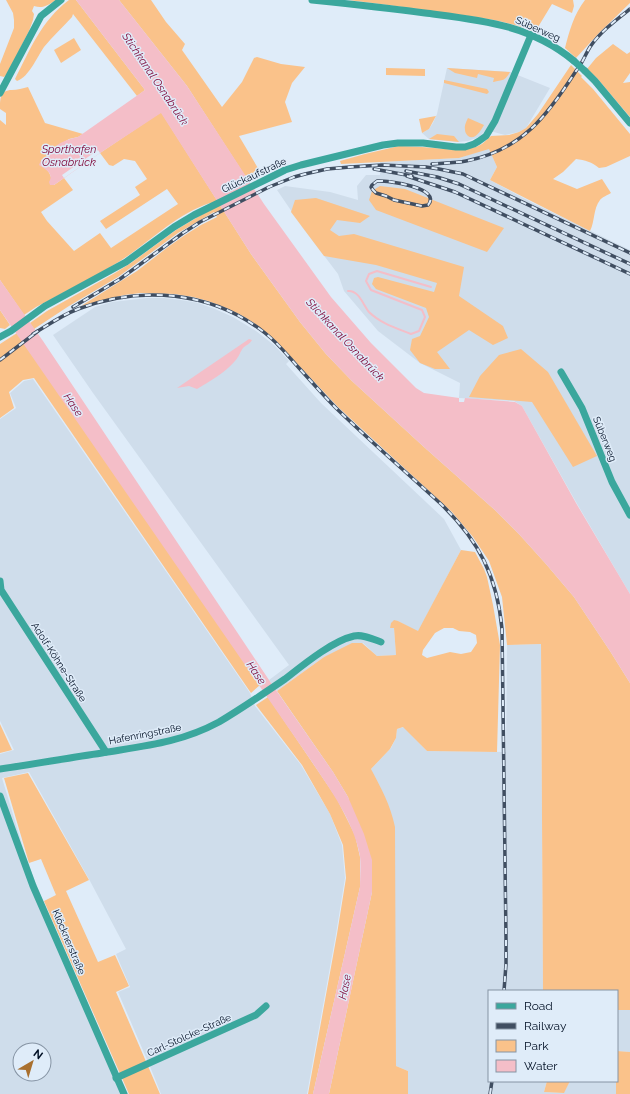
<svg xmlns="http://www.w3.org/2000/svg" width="630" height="1094" font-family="Raleway,sans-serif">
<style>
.built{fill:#cfddeb;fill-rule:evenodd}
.green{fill:#fac28a;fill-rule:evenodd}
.water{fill:#f4bec8}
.pier{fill:#dfecf9}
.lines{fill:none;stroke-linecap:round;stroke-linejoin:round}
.stream{stroke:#f4bec8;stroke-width:2}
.street{stroke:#3ba79d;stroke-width:7}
.rail-casing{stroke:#404e61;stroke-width:3.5}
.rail{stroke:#dfecf9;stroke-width:2;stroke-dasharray:6;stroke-linecap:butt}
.street-bridge{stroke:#3ba79d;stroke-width:7}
.labels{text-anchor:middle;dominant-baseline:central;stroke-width:3;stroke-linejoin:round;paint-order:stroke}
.street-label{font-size:10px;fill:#000f24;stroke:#dfecf9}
.water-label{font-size:11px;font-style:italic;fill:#7f0537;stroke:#dfecf9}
</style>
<rect width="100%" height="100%" fill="#dfecf9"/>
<g class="built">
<path d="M447,68L510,72L550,88L526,128L519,132L505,135L486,130L479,137L468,141L459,142L429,139L422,133L429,129L433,123L437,114Z"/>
<path d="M489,148L497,167L490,180L533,203L630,250V594L576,502L522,406L514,401L459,398L460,383L420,363L378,331L344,291L338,274L303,228L277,190L285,186L330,192L358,200L357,186L366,175H380V162L459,158Z"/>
<path d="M147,298H164L181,300L198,303L215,309L233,317L256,331L274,345L289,361L286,364L321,403L444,519L461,550L418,632L398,621L390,628H394L396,655L377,656L363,643L324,657L277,691L269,680L289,665L93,393L53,335L95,307L112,302Z"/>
<path d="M33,379L250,693L255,706L301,765L330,814L342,845L345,878L336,934L307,1094H161L151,1069L118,992L130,987L116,954L126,949L90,881L29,772L2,778L28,864L43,901L128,1094H0V754L14,750L0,721V419L16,408L10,393L24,381ZM20,1050H44V1074H20Z"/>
<path d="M541,644L543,991H489V1081H547L544,1092L563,1093L570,1081H616V1094H408V1071L396,1066L394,872L395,854L371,769L391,748L396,738L397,729L404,727L427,751L506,752L507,645Z"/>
<path d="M617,1010H630V1052L617,1051Z"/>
</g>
<g class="green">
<path d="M6,0H56C48,5 43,9 34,6L32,11L34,14L33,20L29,31L7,74L4,77L0,76V64L14,28V20L13,13Z"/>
<path d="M69,0H76L145,90L137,96L73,14L72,17C63,27 52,37 44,47C37,57 29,77 17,81L15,79C30,50 41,21 69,0Z"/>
<path d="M119,0H151L166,22L185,44L182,50L222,107L242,82L254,58L257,57L281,64L305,67L292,83L285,102L292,122L239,136L262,175L249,182L187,86Z"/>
<path d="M348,0H573L574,6L572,13L552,4L535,32C506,20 476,17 445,13C413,8 381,4 348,0Z"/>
<path d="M585,0H630V3L600,32L576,58L565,48C569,32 574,14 585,0Z"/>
<path d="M74,38L81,50L61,63L54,50Z"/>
<path d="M613,44L627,54L630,52V73L623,83L630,82V117L597,78L587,69L596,58Z"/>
<path d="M571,65L582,76L581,77L593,89L630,134V156L606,167L599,168C592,162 585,160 576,159L563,172L553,179L577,189L602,179L611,193C608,195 602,197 600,200C593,209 595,221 590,231L490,180L497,167L489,149L459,158L341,164L340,161L365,154L399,146L422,147L457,150L476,147L482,144L491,136L509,135L519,132L526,128L538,114Z"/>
<path d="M386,68L425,69V76L386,75Z"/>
<path d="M447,68L510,72C505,81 503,80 493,82L494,78L478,74L477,78L455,73Z"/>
<path d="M444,80L487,89L489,92L487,94L444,83Z"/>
<path d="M28,87L45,123L83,134L78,137L69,139L55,148L50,155L41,160L43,167C51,172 50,176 54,185L64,178L73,190L41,212L47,221L74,251L100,233L111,248L178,204L167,189L106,229L100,221L140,195L135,187L147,179L135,161L124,159L113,166L109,165L100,153L161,112L251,254L300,322L326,354L352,381L424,447L496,511L518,533L546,564L574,597L610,651L630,683V1010H617V991H543L541,644L507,645L502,597L489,561L473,537L452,512L338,407L275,340L254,323L241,315L224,307L208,301L193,297L175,294L141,293L124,295L81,306L137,271L168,247L185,235L201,225L217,217L214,212L178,233L118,277L69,306L34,329L30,323L47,311L115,273L131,263L176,230L213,208L210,203C176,214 150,242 120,261C93,278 64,292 36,307L24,315L0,280V120L6,125V113L0,109C0,99 0,90 12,90C17,90 23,88 28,87Z"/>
<path d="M436,116L429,129L422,133L419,119Z"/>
<path d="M468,118L484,125C481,130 475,141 468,136C466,134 465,132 465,130C464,126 466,122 468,118Z"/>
<path d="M437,134L454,136L459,142L429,139Z"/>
<path d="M380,186L405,189L504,228L487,252L376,210L369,200L372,191Z"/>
<path d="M316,198L370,216L360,223L337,220L330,230L339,236L354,234L464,267L459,296L503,326L508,338L493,345L469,330L437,352L450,369H435L420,363L410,350L412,339L420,336L429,317L426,308L376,289L372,284L374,278L378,277L434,292L437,283L376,265L324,256L291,212L295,200Z"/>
<path d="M0,310L10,325L5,329L0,328Z"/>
<path d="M17,333L260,685L251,693L34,378L23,380L9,392L14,408L0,418V344Z"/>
<path d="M521,349L548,372L597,456L573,467L532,402L469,397L480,376L499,355Z"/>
<path d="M461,550L475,552L484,569L487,577L493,605L500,645L497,752L427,751L403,727L397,729L396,738L390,749L371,769C382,790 390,804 395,827L396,1066L408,1071V1094H329L372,892L348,797L333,772L277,691L324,657L352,643H362L377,656L396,655L394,628H390L391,623L394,620L398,621L418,631ZM444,628H453L459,631L470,632L476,635L477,643L471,652L461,654L450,652L427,658L422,655L423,650L435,633Z"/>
<path d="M268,697L337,799L355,835L360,857V887L313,1094H308L337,934L346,878L343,845L330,814L302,765L256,705Z"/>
<path d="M0,724L12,750L0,753Z"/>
<path d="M28,773L89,880L66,891L98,962L115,955L129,986L116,992L160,1094H129L44,901L56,895L41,859L29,863L4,778Z"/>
<path d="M617,1051L630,1052V1094H616V1081H617Z"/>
<path d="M547,1081H570L564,1093L544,1092Z"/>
</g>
<g class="water">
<path d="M76,0H119L187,86L264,204L331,297L371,343L416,388L424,393L459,398V402H464L465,398L515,402L522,406L576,503L630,594V683L610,651L574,597L546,564L518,533L496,511L424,447L352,381L326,354L300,322L251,254L161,113L100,153L54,185H50L49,182C54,173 46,170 39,165C41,159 44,159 48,156C51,154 52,151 54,148C61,141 70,139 78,137L145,90Z"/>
<path d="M0,280L43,341L269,680L333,772L348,797L364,834L372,860V892L329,1094H313L360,887C360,877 361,866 360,856C354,821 329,788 310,759L0,310Z"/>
<path d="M249,339L252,340C250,344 246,345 243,348C240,352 239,357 235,361C225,373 210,381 197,389L189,386L177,388Z"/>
</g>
<path class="pier" d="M98,150L100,153L64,178L62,175Z"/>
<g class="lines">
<path class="stream" d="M348,291C359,290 363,305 369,312C380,323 396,328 411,334L419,331L425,317L422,310L371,290L366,281L369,274L377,271L431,287"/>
<g class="street">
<path d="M312,0C350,4 387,8 425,13C479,20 530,24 574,61"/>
<path d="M585,71L595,81L630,123"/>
<path d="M0,93L41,16L61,0"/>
<path d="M0,337L11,331L45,306L126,262L174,227L194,215L269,178L285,170L301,165L383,145L398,143H423L456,147H465L474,144L479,141L486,136L495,121L531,35"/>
<path d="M561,372L582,408L612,482L630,515"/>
<path d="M0,581L1,590L106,752"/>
<path d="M0,769C34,764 68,758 102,753C144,746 180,743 219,722C241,709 263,694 285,679C303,665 332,641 354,636C363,634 372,639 381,642"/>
<path d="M0,796L33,886L124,1094"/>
<path d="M116,1078L256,1015L266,1006"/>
</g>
<g class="rail-casing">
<g id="rail">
<path d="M432,164C444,163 455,163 466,161C522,150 547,116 576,71C582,64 585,55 590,47C600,32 616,20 630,9"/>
<path d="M374,169L412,176"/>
<path d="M406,171L437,177L459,184L630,264"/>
<path d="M407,176L455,192L630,274"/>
<path d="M377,181C387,180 443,188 428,205L422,206L394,200L386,196L376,193L373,190L371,187L372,185Z"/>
<path d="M73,307L120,279L183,233L200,222L269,187L294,177L305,174L327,169L350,167L382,165L426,167L439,169L463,174L630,253"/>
<path d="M33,334C48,325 62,315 78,309C141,285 212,291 265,333C278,343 288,356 299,368C311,381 323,395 336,408C370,441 406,472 441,504C479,541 497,576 502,629L506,938V964L504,991"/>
<path d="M0,360L38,331"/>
<path d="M490,1094L492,1081"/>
</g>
</g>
<use href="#rail" class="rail"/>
<path class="street-bridge" d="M574,61L585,71"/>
</g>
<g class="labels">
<g class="street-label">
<text transform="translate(538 29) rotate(24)">Süberweg</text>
<text transform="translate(254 175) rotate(-25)">Glückaufstraße</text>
<text transform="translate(605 439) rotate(68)">Süberweg</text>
<text transform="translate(59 662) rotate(57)">Adolf-Köhne-Straße</text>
<text transform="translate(145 734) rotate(-11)">Hafenringstraße</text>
<text transform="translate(69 942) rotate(67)">Klöcknerstraße</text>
<text transform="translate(189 1035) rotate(-24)">Carl-Stolcke-Straße</text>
</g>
<g class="water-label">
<text transform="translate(155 79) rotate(56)">Stichkanal Osnabrück</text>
<text x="69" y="149">Sporthafen<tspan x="69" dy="13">Osnabrück</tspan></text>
<text transform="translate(345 340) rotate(47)">Stichkanal Osnabrück</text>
<text transform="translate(73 405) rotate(56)">Hase</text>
<text transform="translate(256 673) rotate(56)">Hase</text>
<text transform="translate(345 987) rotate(-78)">Hase</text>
</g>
</g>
<rect x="488" y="990" width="130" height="92" fill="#dfecf9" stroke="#8694a4"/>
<rect x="496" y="1003" width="20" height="6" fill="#3ba79d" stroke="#8694a4"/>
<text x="524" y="1010" font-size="12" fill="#000f24">Road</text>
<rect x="496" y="1023" width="20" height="6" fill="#404e61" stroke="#8694a4"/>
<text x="524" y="1030" font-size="12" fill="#000f24">Railway</text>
<rect x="496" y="1040" width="20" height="12" fill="#fac28a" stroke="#8694a4"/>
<text x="524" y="1050" font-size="12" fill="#000f24">Park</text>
<rect x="496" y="1060" width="20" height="12" fill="#f4bec8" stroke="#8694a4"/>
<text x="524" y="1070" font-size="12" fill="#000f24">Water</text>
<g transform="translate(32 1062) rotate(38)"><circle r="19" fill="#dfecf9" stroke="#8694a4"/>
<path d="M0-3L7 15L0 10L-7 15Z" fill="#a9702f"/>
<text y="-6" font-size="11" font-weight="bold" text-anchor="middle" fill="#000f24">N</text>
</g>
</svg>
